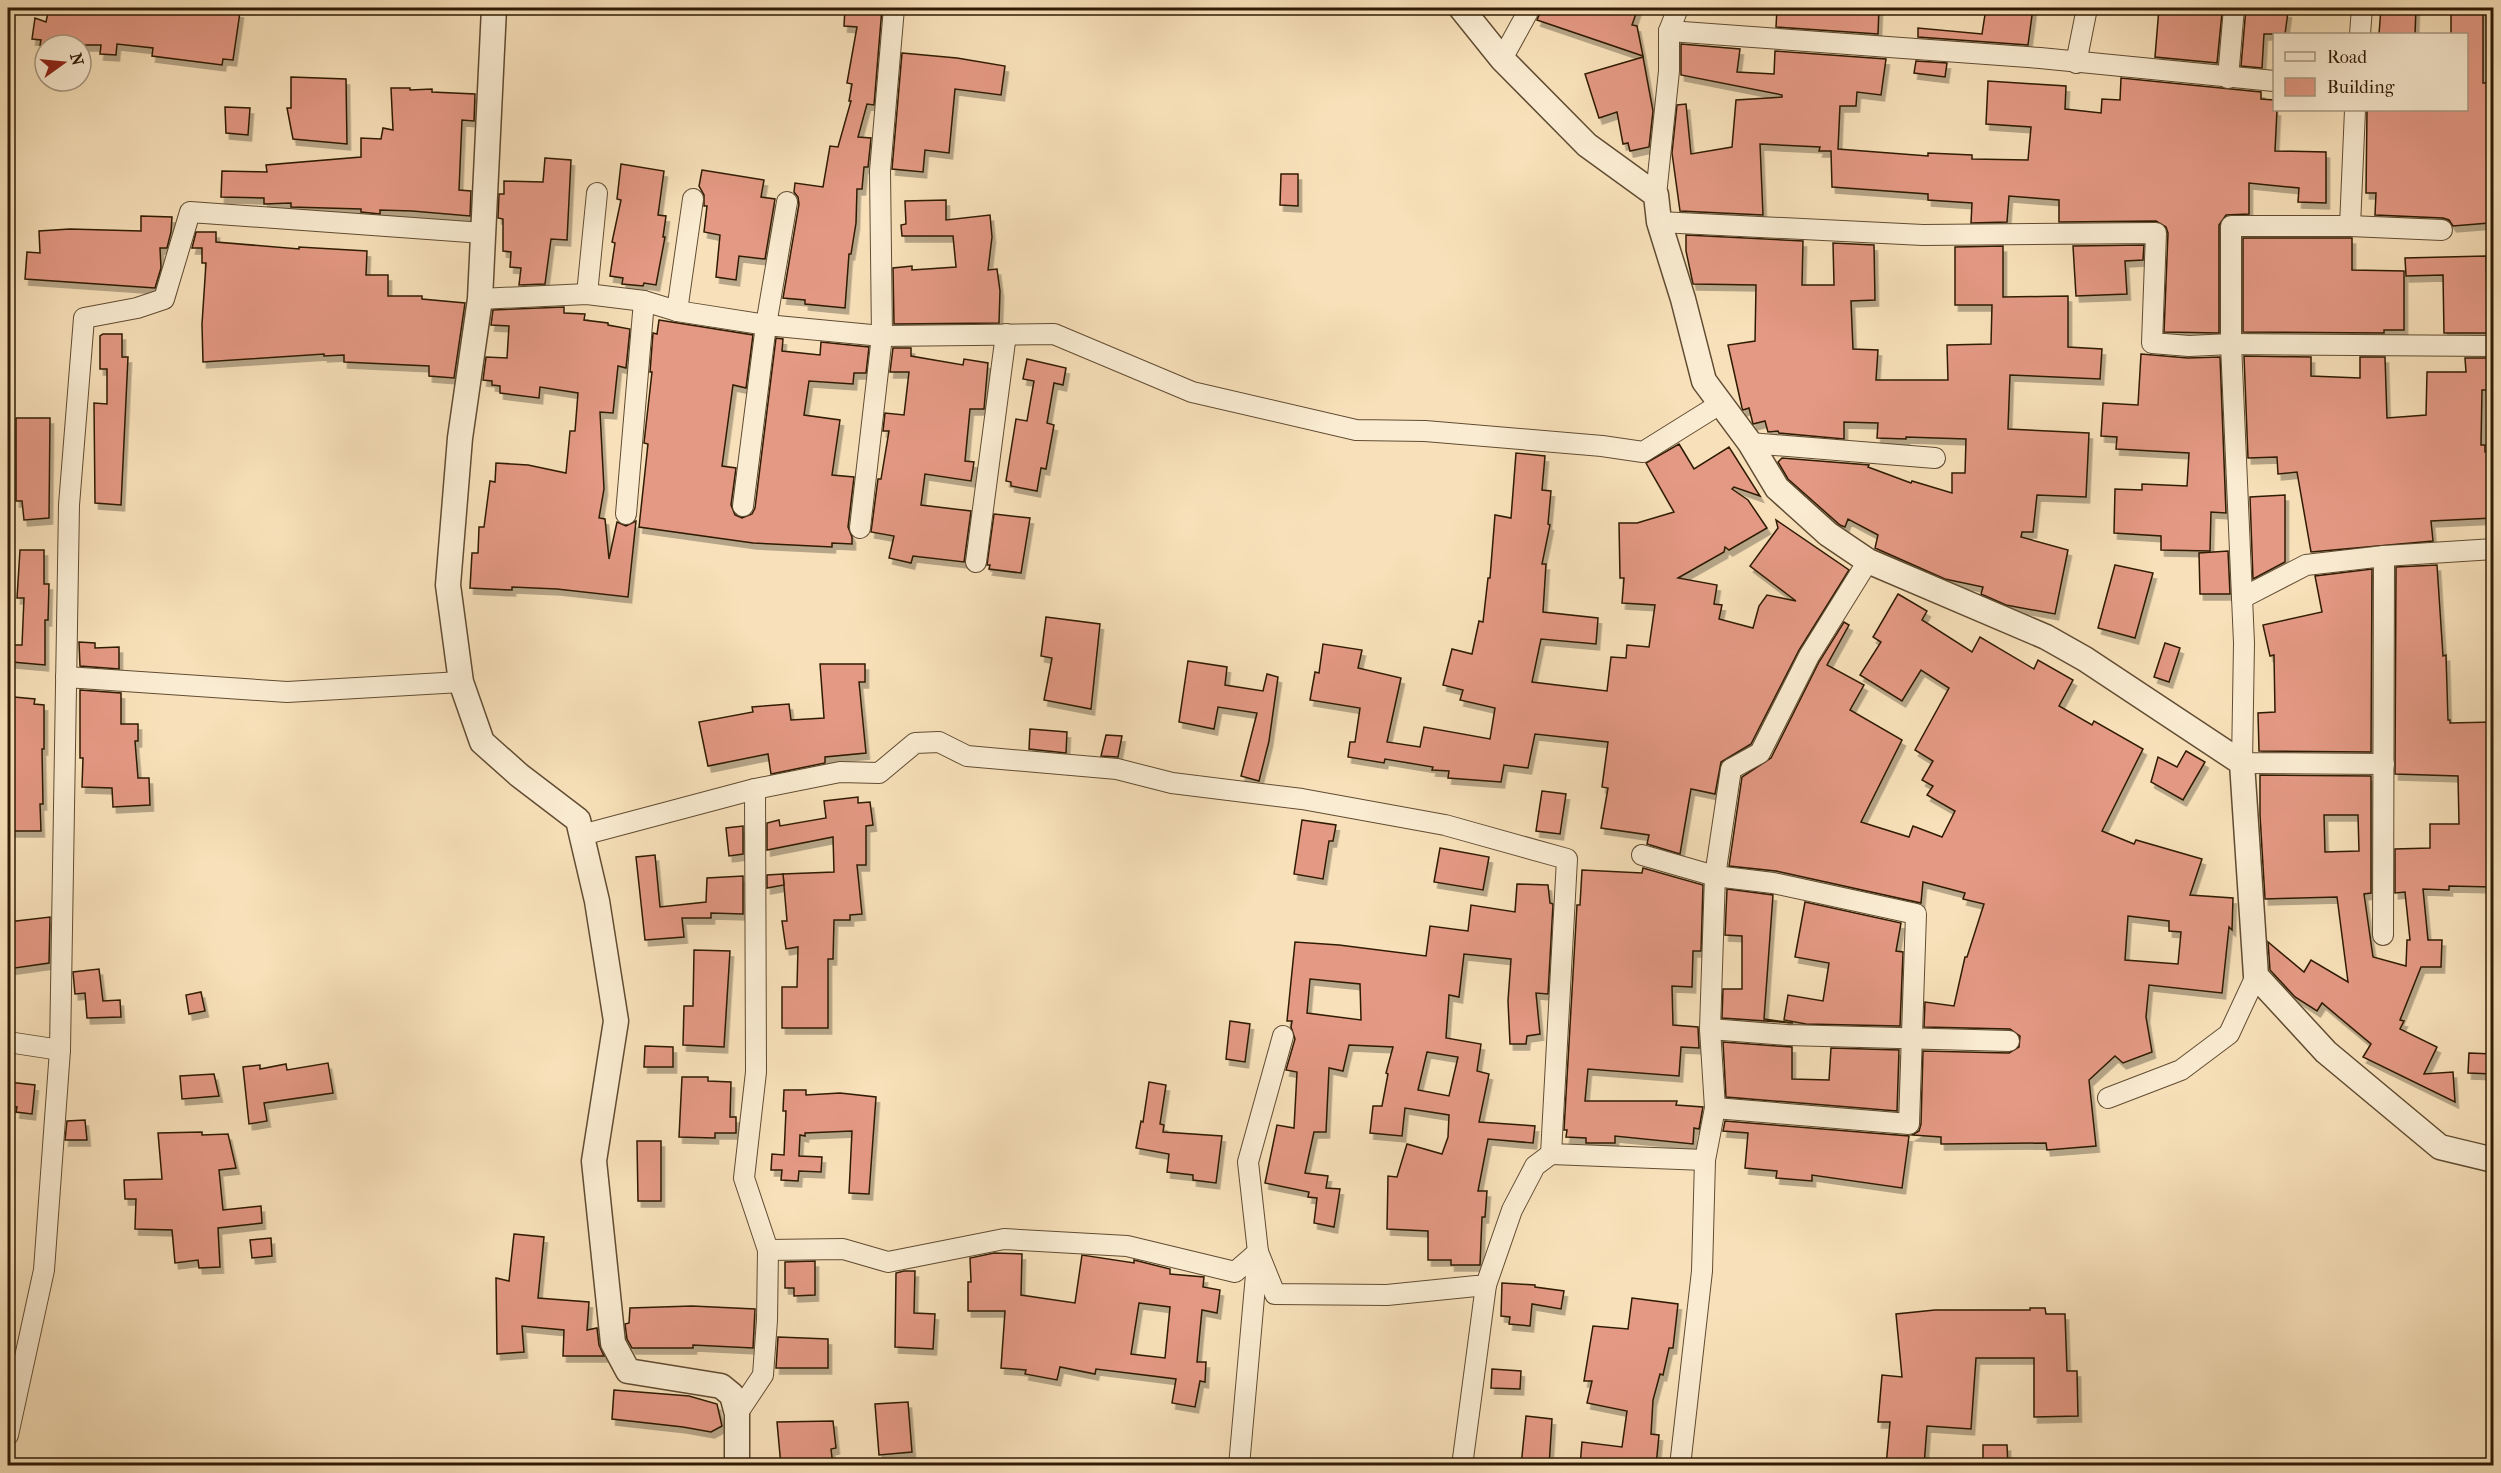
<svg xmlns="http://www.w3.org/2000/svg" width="2501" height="1473" font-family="'IM FELL French Canon',serif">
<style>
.building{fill:#e49984;stroke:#2f1b04;stroke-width:1.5;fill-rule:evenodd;filter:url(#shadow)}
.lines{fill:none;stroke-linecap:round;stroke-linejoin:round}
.minor-casing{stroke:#614c32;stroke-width:22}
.tertiary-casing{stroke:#614c32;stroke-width:27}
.minor{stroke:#faecd2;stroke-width:20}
.tertiary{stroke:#faecd2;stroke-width:24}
</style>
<defs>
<filter id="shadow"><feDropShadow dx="3.5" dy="6" stdDeviation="0" flood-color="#0004"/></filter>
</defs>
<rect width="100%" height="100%" fill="#f8e1ba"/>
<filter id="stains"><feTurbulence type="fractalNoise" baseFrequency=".00333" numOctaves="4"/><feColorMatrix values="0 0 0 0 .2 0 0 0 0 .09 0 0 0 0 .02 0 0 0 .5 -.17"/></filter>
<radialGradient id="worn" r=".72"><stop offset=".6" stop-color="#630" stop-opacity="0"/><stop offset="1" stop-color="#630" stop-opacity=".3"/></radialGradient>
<g class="building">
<path d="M49,8L80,11L81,8H87L107,11V8H227V11L240,12L233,60L223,59L222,65L152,56L153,48L117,44L116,55L100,54L101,45H40L41,40L32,39L35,18L46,22Z"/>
<path d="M845,8H882L874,105L867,104L858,137L871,138L868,167H864L862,189H857L856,223L851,254H849L845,308L805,304V300L783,298L799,204L798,197L794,192L795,183L823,187L830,146L838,147L851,101H849L852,84L847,83L857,27L844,26Z"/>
<path d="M1542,8H1638L1632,25L1637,26L1643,56L1537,20Z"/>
<path d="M1777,8H1879L1878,34L1776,27Z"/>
<path d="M1986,8H2033L2028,45L1918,37V28L1982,34Z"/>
<path d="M2159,8L2222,13L2217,63L2155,57Z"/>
<path d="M2246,8H2256L2288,12L2285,34H2264L2262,68L2241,66Z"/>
<path d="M2381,8H2416L2415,34H2379Z"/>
<path d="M2451,8H2483V83H2488L2489,223L2453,226L2449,220L2443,218L2375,215L2376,193H2366L2367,110H2466V34H2451Z"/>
<path d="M1681,44L1740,49L1737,72L1774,74L1775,51L1886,59L1881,95L1857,92L1856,106H1840L1838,149L1928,156V153L1972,155V159L2028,160L2031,127L1986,124L1988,81L2066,86L2065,109L2101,113L2102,99L2120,100L2121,78L2261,92V99L2274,100V110H2277L2275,151L2326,152V203L2298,202L2299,188L2249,183V214L2226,215L2219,225V333L2164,332L2168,233L2166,227L2156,221L2059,222V200L2009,196L2007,222L1971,223L1972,203L1928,200V194L1832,187L1831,151H1819L1820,147L1760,144L1763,215L1680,211L1672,153L1677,105L1686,104L1691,154L1732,147L1736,100L1782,97V95L1681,75Z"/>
<path d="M902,53L957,58L1005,66L1001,95L955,89L949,153L925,150L923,172L892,169Z"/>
<path d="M1643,57L1653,111L1649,147L1630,151L1628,143L1623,144L1617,112L1599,118L1585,74Z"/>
<path d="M1916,61L1947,63L1945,77L1914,73Z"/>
<path d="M291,77L346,79L347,144L293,139L287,108H291Z"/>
<path d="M391,88H410V90L432,89V92L475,94L474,121L462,120L459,190L471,191L470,216L412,211L380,210V214L361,212V209L291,207V203L264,204V198L221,197L222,171L267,172L266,165L361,157V138L381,139L383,128L393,130Z"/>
<path d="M225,107L250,108L248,135L226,133Z"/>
<path d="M545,158L571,160L567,240L551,239L545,284L519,285L521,268L510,267L511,252L503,251V219L498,218L499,194H504V181L543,182Z"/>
<path d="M621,164L664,171L658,215L666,216L663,237H665L656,285L644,283L643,286L622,284L623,278L610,276L615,243L612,242L621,200L617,199Z"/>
<path d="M702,170L764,180L761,197L775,199L765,259L739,256L736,280L716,277L720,235L704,232L707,206H704V195L699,186Z"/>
<path d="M1281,174H1298V206L1280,205Z"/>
<path d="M946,200V220L990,215L992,237L988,270L997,269L1000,291L999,323L894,324L893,268L912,266V270L956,267L953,236H902L901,225L906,224L905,201Z"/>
<path d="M141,216L172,217L171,232L167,248H160L161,268L155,288L25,279L27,252L40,253L39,231L70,229L141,231Z"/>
<path d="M196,232H216V242L299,249V247L367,251L366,275H388V296H422V299L465,303L454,378L429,376V366L344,362V355L324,356V354L203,362L202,324L206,263H202V248H192Z"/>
<path d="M1686,235L1803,241L1802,285H1834L1833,243L1874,245L1875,300L1851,301L1853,349L1878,350L1876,380H1948L1947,345L1991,344L1992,305H1955V247L2003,246V297L2068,296V347L2102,349L2100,379L2010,375L2008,429L2089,433L2086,497L2037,495L2033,532H2022L2021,537L2068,550L2055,614L2006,605L1981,594L1983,587L1945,579L1875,548L1878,535L1848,519L1845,527L1840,525L1788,479L1778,462L1782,458L1869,465L1868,467L1911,483L1912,481L1952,493V473H1965L1966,439L1906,437V439L1877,438L1878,423L1844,422V439L1779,433L1778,431L1768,432L1765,421L1753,424L1749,408L1743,410L1742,408L1728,345L1755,341L1756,285L1693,284L1686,251Z"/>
<path d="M2243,238H2352V270L2404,271V330H2384V333L2243,332Z"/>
<path d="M2144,245L2143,260L2125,261L2127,294L2076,296L2073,246Z"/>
<path d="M2486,256L2488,333H2444L2443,275L2406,276L2405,258Z"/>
<path d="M564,307V313L585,314L584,320L608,323V325L630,329L626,368L618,366L613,413L600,412L604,489L599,518L605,519L609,559L617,522L626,526L636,521L628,597L557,589L512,587V590L470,588L472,553H478L479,527H484L490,481L495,482L496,463L528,465L566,473L570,431H575L578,393L540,387L539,398L500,393V386L492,385V381L483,380L486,357L507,358L509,326L491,325L493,310Z"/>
<path d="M659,320L753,335L746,388L733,385L722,466L736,468L731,505L735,515L742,518L752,514L755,508L776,338L783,339L782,351L820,355L821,342L869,347L866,373H854L853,384L809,381L804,415L840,420L832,475L854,477L848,527L852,537V544L832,543V547L753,543L639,527L648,444L644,443L652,372H650L653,333L657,334Z"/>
<path d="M103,334H122V357H128L121,505L95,503L94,403L107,404V369H100V336Z"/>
<path d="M893,348H911V356L963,365L964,359L988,363L984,409H970L965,461L974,462L971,481L925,474L921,505L971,511L964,562L913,556L911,563L889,558L894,536L871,532L878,479H881L889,431H883L885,413L904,415L909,372H890Z"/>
<path d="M2141,354L2188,358L2220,357L2226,513L2211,512L2210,551L2161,550V536L2114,533L2115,489L2142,490V484L2187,486L2189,453L2116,449L2117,437L2101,436L2103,403L2138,405Z"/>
<path d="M2244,356L2311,357V376L2360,378V357H2385L2387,418L2426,415L2427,372H2466L2465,358H2487V390H2482L2481,445H2485V452L2493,451V518L2431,521L2433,541L2311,552L2297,472L2278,474L2277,457L2248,458Z"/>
<path d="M1027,359L1066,368L1063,385L1054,383L1047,423L1054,425L1046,469L1041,468L1037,491L1011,486V482L1006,481L1016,419L1027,421L1034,381L1023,379Z"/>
<path d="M16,418H50L49,518L24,520L22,501H16Z"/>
<path d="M1679,444L1694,469L1729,447L1760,496L1734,487L1732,489L1748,500L1767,528L1729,550L1725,547L1724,552L1678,578L1717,585L1714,604L1722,605L1719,619L1753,628L1759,606L1767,595L1796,601L1750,566L1778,528L1776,520L1849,570L1799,650L1751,744L1721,762L1715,794L1691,789L1680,854L1647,844L1649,835L1601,828L1608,788L1602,787L1608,742L1535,734L1528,768L1504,765L1501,782L1448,778L1449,771L1432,770L1433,767L1385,759L1384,763L1348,757L1350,742H1355L1360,708L1310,700L1315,672L1319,673L1323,644L1362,650L1358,668L1401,678L1387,742L1420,747L1424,727L1490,739L1495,708L1460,700L1463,690L1443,685L1452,649L1472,654L1479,621L1483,622L1488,578H1490L1495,515L1511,518L1516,453L1545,456L1542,490L1551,491L1548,524L1550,525L1542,564H1546L1543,612L1598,618L1596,644L1541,639L1532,682L1607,691L1611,657L1626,658L1627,645L1649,647L1655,605L1622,603L1624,578H1620L1619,523H1637L1674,512L1646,463Z"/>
<path d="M2285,495V562L2253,579L2250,497Z"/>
<path d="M994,514L1030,518L1021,573L989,569L990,565H987Z"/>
<path d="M20,550H44V584H49L48,620H45V665L12,662L13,645H22L24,598H17Z"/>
<path d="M2228,551L2230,594H2200L2199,553Z"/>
<path d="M2115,565L2153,573L2135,638L2098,628Z"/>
<path d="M2437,565L2443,656L2446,655L2448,720H2450V723L2493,722V887L2449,886V890L2423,889L2428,940H2442L2441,967H2421L2400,1020L2404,1021L2400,1029L2437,1047L2424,1074L2453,1072L2455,1102L2363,1057L2371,1044L2322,1003L2317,1011L2295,997L2270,970L2268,942L2304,972L2311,960L2348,982L2337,897L2265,899L2260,815V775L2371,776V893L2364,894L2373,957L2406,966L2407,940H2410L2405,892L2395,893V849L2430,848V824H2459L2458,776L2395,774L2396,567ZM2324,815H2358L2359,851L2325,852Z"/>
<path d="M2372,569L2371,752L2259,751L2258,713L2275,712L2274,655L2270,656L2263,625L2322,612L2315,576Z"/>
<path d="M1898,594L1927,611L1922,620L1972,652L1980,637L2034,669L2038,660L2073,680L2059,706L2092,725L2094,721L2143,749L2102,831L2134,844L2136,840L2202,859L2190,895L2233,898L2232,930L2229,927L2222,993L2149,985L2146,1017L2152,1052L2123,1063L2115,1056L2089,1080L2096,1146L2047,1150L2046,1143L1941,1144V1137L1912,1135L1919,1131L1921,1124L1923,1051L2009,1053L2019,1047L2020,1036L2010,1029L1924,1027L1925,1002L1954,1006L1965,957H1967L1984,904L1963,899L1965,893L1923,882L1921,903L1776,871L1729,866L1742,777L1771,758L1819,662L1844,622L1849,625L1827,665L1864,685L1850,710L1902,740L1861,822L1909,837L1913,826L1942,837L1955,811L1927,795L1933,786L1922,780L1933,761L1915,750L1949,688L1921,670L1902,701L1860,675L1881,642L1873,637ZM2128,916L2169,921V931L2181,932L2178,964L2125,960Z"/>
<path d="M1046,617L1100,624L1091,709L1044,700L1052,658L1041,656Z"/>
<path d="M79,642L95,643V648L119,647V669L80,666Z"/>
<path d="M2165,643L2180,648L2169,682L2154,677Z"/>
<path d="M1188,661L1227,667L1225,685L1263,691L1267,674L1278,677L1269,741L1259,781L1241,776L1257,713L1218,707L1214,729L1179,722Z"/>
<path d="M820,664H865V682H859L866,753L825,757V763L771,774L768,754L708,766L699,722L753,712L752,707L789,704L791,720L824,718Z"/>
<path d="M80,690L121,693V724H138V741H135L138,778H149L150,805L113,807L112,788L82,787L83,758H80Z"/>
<path d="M14,697L35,699L34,704L44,705V749H42L43,804H40L41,831H9L11,741H9Z"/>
<path d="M1030,729L1067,732L1066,753L1029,749Z"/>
<path d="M1106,735L1122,736L1118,757L1101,756Z"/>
<path d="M2186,751L2205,762L2183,800L2151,782L2158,757L2177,767Z"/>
<path d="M1542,791L1566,794L1560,834L1536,831Z"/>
<path d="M858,797V803L870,802L873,825L866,826V865H857L862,914L850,915V920H834L833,959H828V1028H782V987H797L798,947L786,949L782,921H787L783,874L834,872L833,837L767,850V823L779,820L780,826L826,818L824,801Z"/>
<path d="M1302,820L1336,825L1333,841H1329L1323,879L1294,874Z"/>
<path d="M743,826V854L729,856L726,828Z"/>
<path d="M1440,848L1489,857L1483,890L1434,882Z"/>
<path d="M655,855L660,907L706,902L707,878L743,876V914L711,913V918H682L684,937L645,940L636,857Z"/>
<path d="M1643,868L1703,885L1701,951H1693L1692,987L1672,986L1673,1025L1698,1027L1699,1048L1681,1047L1679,1076L1588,1069L1585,1101H1677L1676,1105L1703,1107L1699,1129L1694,1128L1693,1144L1615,1136V1143H1586V1138L1566,1137L1567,1130H1564L1577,905H1580L1582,870L1642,873Z"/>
<path d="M783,874L784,885L767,888V875Z"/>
<path d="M1517,884L1548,885L1550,903L1553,904L1548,994L1536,993L1540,1034L1527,1036L1526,1044H1510L1508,1001L1511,959L1464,954L1459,997L1449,995L1446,1038L1481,1044L1477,1071L1489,1074L1479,1122L1535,1126L1533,1143L1488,1139L1478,1191H1487L1485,1217H1482L1480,1265H1451V1260H1428V1231L1387,1229L1388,1176L1397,1177L1407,1144L1442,1154L1448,1137L1449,1115L1405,1108L1402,1136L1370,1133L1373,1106H1382L1388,1074L1386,1073L1393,1047L1349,1045L1343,1071L1329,1068L1326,1132H1314L1305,1173L1328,1176L1326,1188L1340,1189L1334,1227L1314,1223L1317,1198L1308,1197L1309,1192L1265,1183L1277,1125L1294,1128L1297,1072L1286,1070L1295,1039L1291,1027L1292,1021H1287L1295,942L1339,945L1426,956L1430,926L1468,931L1471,905L1515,912ZM1310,979L1360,984L1361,1020L1307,1013ZM1427,1052L1458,1057L1449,1096L1418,1090Z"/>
<path d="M1727,889L1773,895L1764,1019L1793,1023L1722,1018L1723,989H1742V936L1725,935Z"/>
<path d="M1805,902L1901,923L1896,951L1903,952L1900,1026L1806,1024L1784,1020L1788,995L1823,1001L1829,963L1795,957Z"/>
<path d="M50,917L49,963L8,969V922Z"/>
<path d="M694,950L730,951L724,1047L683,1045L684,1006H693Z"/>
<path d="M99,969L103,1001L120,1000L121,1017L87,1018L85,993L75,994L73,972Z"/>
<path d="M201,992L205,1011L189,1014L186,995Z"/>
<path d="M1230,1021L1250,1024L1245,1062L1226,1059Z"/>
<path d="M1723,1042L1792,1047V1079L1829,1080L1831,1048L1899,1050L1897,1111L1726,1097Z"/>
<path d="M645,1046L673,1047V1067H644Z"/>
<path d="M2469,1053L2493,1054V1074L2468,1073Z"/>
<path d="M328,1063L333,1093L264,1103L267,1121L249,1124L243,1067L260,1065V1069L286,1064L287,1070Z"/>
<path d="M214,1074L219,1096L182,1099L180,1076Z"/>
<path d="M682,1077H708V1081L731,1082L730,1117H736V1133H715V1138L679,1137Z"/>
<path d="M8,1082L35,1085L32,1114L16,1112L17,1107L8,1106Z"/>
<path d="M1149,1082L1166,1085L1160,1124L1164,1125L1163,1132L1222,1136L1216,1183L1193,1180V1175L1167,1172L1169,1154L1136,1148L1141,1121L1143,1122Z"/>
<path d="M784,1090H806V1095L840,1093L876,1097L869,1194L849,1193L852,1131L805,1133V1136L800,1135L799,1156L822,1157L821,1172L799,1171L798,1181L781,1180L782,1170H771L772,1154L784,1155L786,1111H783Z"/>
<path d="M85,1120L87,1140H65L67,1121Z"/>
<path d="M1725,1121L1909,1136L1902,1188L1812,1175V1181L1776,1178L1777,1171L1745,1168L1748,1133L1723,1131Z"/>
<path d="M202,1132V1135L228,1134L236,1168L219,1170L223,1210L261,1206L262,1223L218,1228L220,1267L199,1268L198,1260L175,1263L172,1230L135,1229L136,1199H125L124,1180L162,1179L158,1133Z"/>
<path d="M637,1141H661V1201H638Z"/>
<path d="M514,1234L544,1237L538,1298L589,1302L587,1330L597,1328L599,1345L604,1356H563L564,1330L522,1326L524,1352L497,1354L496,1278L509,1281Z"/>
<path d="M271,1238L272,1256L252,1258L250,1240Z"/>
<path d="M994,1253L1022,1254L1021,1295L1075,1303L1082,1255L1134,1263V1260L1170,1269V1274L1204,1277L1203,1287L1220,1290L1217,1313L1202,1310L1197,1362H1206L1205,1382L1200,1381L1195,1407L1172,1403L1176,1379L1096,1369L1095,1374L1060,1367L1057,1380L1025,1374L1026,1370L1001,1368L1005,1311H968V1282H971L970,1258ZM1139,1303L1170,1307L1165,1358L1131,1354Z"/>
<path d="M815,1261V1295L794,1296V1288H785V1262Z"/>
<path d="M904,1271H915L914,1313L935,1314L933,1349L895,1347L896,1273Z"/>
<path d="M1502,1283L1535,1285V1287L1564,1291L1561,1309L1532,1304L1530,1326L1509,1324L1510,1317L1501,1316Z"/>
<path d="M1632,1298L1678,1304L1673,1348H1669L1663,1375L1660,1374L1653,1400L1651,1434L1659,1435L1656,1466H1580L1582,1442L1622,1447L1627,1411L1587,1403L1592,1381H1584L1593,1326L1628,1329Z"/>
<path d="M692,1306L755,1309L753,1348L693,1345V1348H632L627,1339L625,1324L629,1323L630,1308Z"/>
<path d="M2030,1308H2045L2046,1314H2065L2067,1371H2077L2078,1416L2034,1417V1358H1976L1971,1429L1927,1426L1924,1466H1886L1890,1422H1878L1882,1375L1902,1377L1896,1314L1935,1310H2030Z"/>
<path d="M778,1337L828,1339V1368H776Z"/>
<path d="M1492,1369L1521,1371L1520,1389L1491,1388Z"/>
<path d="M614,1390L689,1396L717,1404L722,1426L711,1432L683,1427L612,1419Z"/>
<path d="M908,1402L912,1452L879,1455L875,1404Z"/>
<path d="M1526,1416L1552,1419L1549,1466H1521Z"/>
<path d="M833,1421L836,1448L831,1449L833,1466H781L777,1422Z"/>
<path d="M1983,1445H2007L2008,1466H1983Z"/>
</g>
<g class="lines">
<g class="minor-casing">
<g id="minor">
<path d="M1669,31L2040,58L2274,81"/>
<path d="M2360,34L2362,8"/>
<path d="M1502,59L1530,8"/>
<path d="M2076,63L2087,8"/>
<path d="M2228,78L2234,8"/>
<path d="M1656,195L1669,71V31L1678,8"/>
<path d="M1659,222L1923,235L2156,233L2152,343L2189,346L2231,344L2494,346"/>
<path d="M2350,226L2355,110"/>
<path d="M587,294L597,193"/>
<path d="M480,299L587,294L644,301L677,311L766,325L882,336L1054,334L1192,392L1356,430L1425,431L1602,446L1643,452L1720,404"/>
<path d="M677,311L693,199"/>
<path d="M1750,443L1935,458"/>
<path d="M743,506L766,325L787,202"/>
<path d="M626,514L644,301"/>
<path d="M860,528L882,336L880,171L894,8"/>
<path d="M976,562L1006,334"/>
<path d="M2242,598L2306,565L2384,556L2494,549"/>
<path d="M66,677L287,692L461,682"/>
<path d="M2384,764L2242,763L2244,643L2231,344V226H2350L2442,230"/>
<path d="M582,835L755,789L840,772L879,773L915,743L939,742L967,756L1117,769L1172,783L1302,799L1445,825L1567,859L1551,1154L1705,1160"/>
<path d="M1642,855L1715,876L1773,883L1916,914L1909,1124L1715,1108"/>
<path d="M2383,935L2384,556"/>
<path d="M1710,1029L1787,1035L2009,1041"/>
<path d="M8,1042L60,1050L69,505L84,318L137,308L164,299L190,212L483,233"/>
<path d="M2108,1098L2181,1070L2229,1034L2256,976"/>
<path d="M768,1250L843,1249L888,1262L1004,1239L1127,1246L1235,1272L1258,1252L1275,1294L1387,1295L1486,1285L1512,1210L1535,1166L1551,1154"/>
<path d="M737,1414L763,1375L767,1320L768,1250L744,1178L756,1072L755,789"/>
<path d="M8,1435L44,1270L60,1050"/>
<path d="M1239,1466L1258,1252L1248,1162L1283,1036"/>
<path d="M1462,1466L1486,1285"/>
<path d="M1680,1466L1702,1271L1705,1160L1715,1108L1710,1029L1715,876L1731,769L1760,753L1809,656L1868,561"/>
</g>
</g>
<g class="tertiary-casing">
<g id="tertiary">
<path d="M494,8L480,299L460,438L448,585L461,682L482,742L519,775L578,820L597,901L616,1021L594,1161L613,1343L628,1371L721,1386L732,1395L737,1414V1466"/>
<path d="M1461,8L1502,59L1587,145L1656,195L1659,222L1683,299L1704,381L1750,443L1777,488L1828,534L1868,561L2046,637L2085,659L2242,763L2256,976L2326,1052L2440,1147L2494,1160"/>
</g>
</g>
<use href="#minor" class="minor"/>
<use href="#tertiary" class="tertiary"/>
</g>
<rect width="2501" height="1473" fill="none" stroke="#f8e1ba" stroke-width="30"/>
<rect x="9" y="9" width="2483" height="1455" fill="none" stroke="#2f1b04" stroke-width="3"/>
<rect x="15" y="15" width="2471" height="1443" fill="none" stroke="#2f1b04" stroke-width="1.5"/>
<rect x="2273" y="33" width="195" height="78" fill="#faecd2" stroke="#a99880" stroke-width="1.5"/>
<rect x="2285" y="52" width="30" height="9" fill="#faecd2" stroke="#a99880" stroke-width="1.5"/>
<text x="2327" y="63" font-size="18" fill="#2f1b04">Road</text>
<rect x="2285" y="78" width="30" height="18" fill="#e49984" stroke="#a99880" stroke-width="1.5"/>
<text x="2327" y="93" font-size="18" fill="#2f1b04">Building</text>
<g transform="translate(63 63) rotate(75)"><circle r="28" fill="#faecd2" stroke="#a99880" stroke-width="1.5"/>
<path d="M0-4.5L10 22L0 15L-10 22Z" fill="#8f2418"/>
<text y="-9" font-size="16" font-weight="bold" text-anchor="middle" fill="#2f1b04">N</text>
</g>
<rect width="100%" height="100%" filter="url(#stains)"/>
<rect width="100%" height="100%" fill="url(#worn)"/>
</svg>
